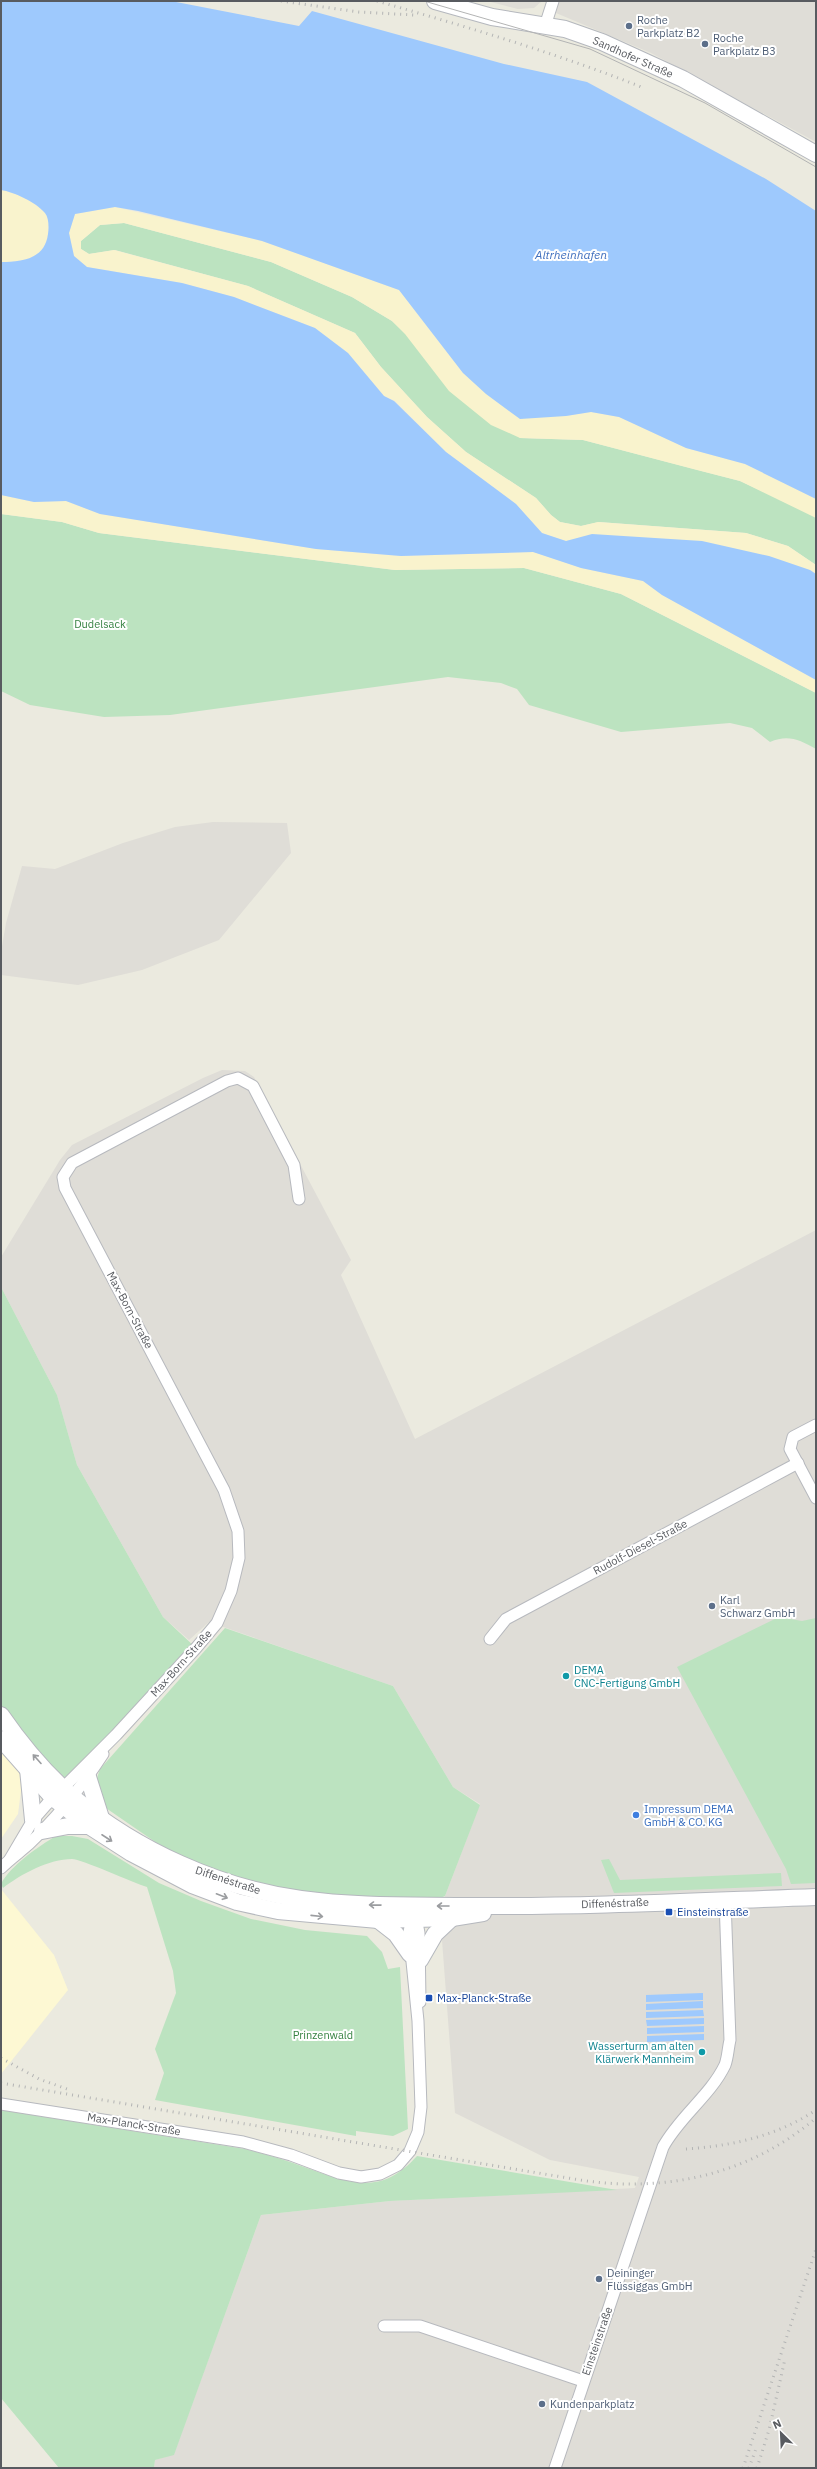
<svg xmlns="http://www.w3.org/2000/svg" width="817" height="2469" font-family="'IBM Plex Sans',sans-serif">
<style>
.commercial{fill:#fdf8d3}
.industrial{fill:#dfddd7}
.green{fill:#bce3c0}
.sand{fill:#f9f3cd}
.water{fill:#9ec9fd}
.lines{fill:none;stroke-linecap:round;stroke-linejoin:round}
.street-casing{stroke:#b7b9be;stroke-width:13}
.secondary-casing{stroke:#b5b8be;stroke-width:18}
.street{stroke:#fff;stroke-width:11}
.secondary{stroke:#fff;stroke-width:16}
.tram{stroke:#b3b4b4;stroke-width:1}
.rail{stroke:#b3b4b4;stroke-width:3;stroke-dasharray:1 5;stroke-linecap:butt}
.oneway{stroke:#9b9da0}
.service-dot{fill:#5c6f8a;stroke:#fff;stroke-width:1.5}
.culture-dot{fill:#0f9aa8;stroke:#fff;stroke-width:1.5}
.shop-dot{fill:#3f7fe0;stroke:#fff;stroke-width:1.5}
.transit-dot{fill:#1a4fb4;stroke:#fff;stroke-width:1.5}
.labels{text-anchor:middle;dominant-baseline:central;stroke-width:4;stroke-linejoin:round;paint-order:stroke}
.service-label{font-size:11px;fill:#4e5e75;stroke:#fff;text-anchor:start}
.street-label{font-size:11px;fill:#585b60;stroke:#fff}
.park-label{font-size:11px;fill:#368242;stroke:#fff}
.culture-label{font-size:11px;fill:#0d838f;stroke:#fff;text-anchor:start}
.shop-label{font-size:11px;fill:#366cbe;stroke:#fff;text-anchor:start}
.transit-label{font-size:11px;fill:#164399;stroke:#fff;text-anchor:start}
.water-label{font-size:12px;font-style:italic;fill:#4271bf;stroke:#fff}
</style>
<rect width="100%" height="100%" fill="#ebeadf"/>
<g class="commercial">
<path d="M1,1708L20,1736L21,1791L18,1814L1,1839Z"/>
<path d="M1,1889L54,1955L68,1990L1,2074Z"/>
</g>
<g class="industrial">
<path d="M487,1H542L534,8L518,9Z"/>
<path d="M558,1H816V142L651,53L556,13Z"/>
<path d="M213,822L287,823L291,853L219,940L142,970L78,985L1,975V952L6,923L22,866L55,869L123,843L175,827Z"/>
<path d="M222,1070L245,1071L254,1077L351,1260L341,1275L415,1439L816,1230V2468H154L155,2460L174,2454L261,2215L390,2201L635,2188L639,2177L550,2160L455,2113L442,1940L445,1896L480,1804L453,1787L393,1686L209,1622L189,1640L163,1617L77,1465L57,1395L1,1287V1257L60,1160L72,1145L203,1078Z"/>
</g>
<g class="green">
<path d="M124,223L271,262L352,297L392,321L520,438L583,440L740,481L810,513L816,518V565L788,546L746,533L599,522L581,526L560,522L551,515L536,498L466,452L427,417L381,367L355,333L248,286L115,250L89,254L81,249V241L100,225Z"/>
<path d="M1,514L62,522L99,533L395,570L524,568L621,594L816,693V749C800,740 788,734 770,742L752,728L730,723L621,732L529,705L517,689L501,683L448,677L170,715L104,717L30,705L1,691Z"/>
<path d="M1,1287L57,1395L77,1465L163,1617L196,1648L64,1787L1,1714Z"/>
<path d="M779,1617L802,1621L816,1618V1883L791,1884L786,1869L677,1667Z"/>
<path d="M225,1628L393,1686L453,1787L480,1805L445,1896L433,1901L377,1900L277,1890L177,1857L103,1806L96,1781L100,1769Z"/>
<path d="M56,1836H72L88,1839L159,1883L201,1901L251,1919L305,1930L367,1936L382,1952L388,1969L400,1967L408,2129L393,2136L356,2131V2136L155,2100L164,2073L155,2049L176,1993L173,1971L147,1887C134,1883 81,1859 72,1859C49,1859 21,1874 3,1888L1,1884C10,1866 39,1846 56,1836Z"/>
<path d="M609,1859L620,1880L781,1873L782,1886L614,1893L601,1860Z"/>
<path d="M1,2110L245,2149C265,2154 285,2160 304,2167C350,2183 380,2197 417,2156L617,2190L390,2201L261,2215L174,2455L155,2460L154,2468H59L1,2398Z"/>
</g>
<g class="sand">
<path d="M1,190C14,192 36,202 45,213C49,218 49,228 48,234C45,259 22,262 1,262Z"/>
<path d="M115,207L262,241L399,290L463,373L566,416L591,412L619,417L686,448L745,464L816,499V518L740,481L697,470L583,440L520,438L491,425L449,391L405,334L392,321L352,297L271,262L124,223L100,225L81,241V249L89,254L114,250L248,286L355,333L381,367L427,417L466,452L536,498L551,515L560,522L581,526L598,522L746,533L788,546L816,565V574L810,570L578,539L566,541L542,533L516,504L446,452L395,401L384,396L348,353L315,328L234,297L182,283L87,267L74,256L69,233L75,214Z"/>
<path d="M1,495L34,502L66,501L100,514L316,549L401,556L533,552L581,568L643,581L662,595L816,680V693L621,594L524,568L395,570L99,533L62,522L1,514Z"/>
</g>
<g class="water">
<path d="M1,1H171L299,26L312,11L504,64L587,82L766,179L816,211V499L745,464L686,448L619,417L591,412L566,416L520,419L486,394L463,373L399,290L262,241L138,211L115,207L75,214L69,233L74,256L87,267L182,283L234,297L315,328L348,353L384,396L394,401L446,452L516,504L542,533L566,541L592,534L702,541L769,556L810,570L816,574V680L662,595L643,581L581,568L533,552L401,556L316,549L100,514L66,501L34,502L1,495V262C22,262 45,259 48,234C49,228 49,218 45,213C36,202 14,192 1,190Z"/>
<path d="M703,1993V2000L646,2002V1995Z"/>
<path d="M703,2001V2008L646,2010V2004Z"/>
<path d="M703,2010L704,2016L646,2018V2012Z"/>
<path d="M704,2018V2024L647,2026L646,2020Z"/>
<path d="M704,2026V2032L647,2034V2028Z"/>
<path d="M704,2034V2040L647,2042V2036Z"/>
</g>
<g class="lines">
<g class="street-casing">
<g id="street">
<path d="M545,26L553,1"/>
<path d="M816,1425L793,1437L790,1449L816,1498"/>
<path d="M490,1639L506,1619L798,1463"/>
<path d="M10,1859L33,1820L47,1804L116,1735L196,1648L217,1623L231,1591L239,1558L238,1531L224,1490L65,1188L63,1177L72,1163L227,1081L238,1078L253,1086L294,1165L299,1199"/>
<path d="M1,1868C10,1859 20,1852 29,1844C57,1818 82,1786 103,1754"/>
<path d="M415,1912L419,1933L420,2002"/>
<path d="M1,2104L243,2142L291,2155L339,2173L361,2177L380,2174L398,2165L410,2151L418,2132L421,2107L418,2021L409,1932L413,1912"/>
<path d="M384,2326H420L583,2381"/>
<path d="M555,2468L663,2147C680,2116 710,2096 725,2065C728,2057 728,2048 730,2040L725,1900"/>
</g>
</g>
<g class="secondary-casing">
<g id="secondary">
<path d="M435,1L492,17L565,29L602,42L683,79L816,154"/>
<path d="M1,1715C21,1744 47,1775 74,1798C137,1850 219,1888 301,1899C358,1907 415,1905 472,1906C586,1907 702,1901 816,1897"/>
<path d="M1,1739L53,1798L89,1826L131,1853L192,1885L237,1902L278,1911L378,1920L452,1918L483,1913"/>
<path d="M28,1769L33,1820"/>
<path d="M88,1777L101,1818"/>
<path d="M42,1831L68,1826H89"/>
<path d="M378,1920L396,1934L410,1954"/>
<path d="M420,1960L435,1934L452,1918"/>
</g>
</g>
<use href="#street" class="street"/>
<use href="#secondary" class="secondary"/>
<path class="tram" d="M424,1L590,49L705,103L816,167"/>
<g class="rail">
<path d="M281,1L359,12L414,15"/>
<path d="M377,1C467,27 556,53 644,88"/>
<path d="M1,2058L39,2079L67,2089"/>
<path d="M1,2083L580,2180C665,2193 749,2175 816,2118"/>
<path d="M686,2149C732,2146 777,2136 816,2110"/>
<path d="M743,2468L816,2249"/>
<path d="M749,2468L757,2446"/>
<path d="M757,2468L769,2430L785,2359"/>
</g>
</g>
<defs><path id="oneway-shaft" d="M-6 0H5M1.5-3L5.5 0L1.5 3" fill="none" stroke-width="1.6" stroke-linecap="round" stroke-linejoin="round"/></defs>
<g class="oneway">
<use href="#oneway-shaft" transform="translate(37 1759) rotate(-132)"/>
<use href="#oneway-shaft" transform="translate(107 1838) rotate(33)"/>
<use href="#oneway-shaft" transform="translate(222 1896) rotate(21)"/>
<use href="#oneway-shaft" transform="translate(375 1905) rotate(-179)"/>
<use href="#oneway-shaft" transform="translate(443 1906) rotate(180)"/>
<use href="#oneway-shaft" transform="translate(317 1916) rotate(6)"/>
</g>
<g class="service-dot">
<circle cx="629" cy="26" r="4"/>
<circle cx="705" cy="44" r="4"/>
<circle cx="712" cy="1606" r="4"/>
<circle cx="599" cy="2279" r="4"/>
<circle cx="542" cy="2404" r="4"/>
</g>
<g class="culture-dot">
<circle cx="566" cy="1676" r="4"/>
<circle cx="702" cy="2052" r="4"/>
</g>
<circle class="shop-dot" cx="636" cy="1815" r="4"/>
<g class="transit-dot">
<rect x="665" y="1908" width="8" height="8" rx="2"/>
<rect x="425" y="1994" width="8" height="8" rx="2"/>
</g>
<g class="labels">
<g class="service-label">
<text x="637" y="20">Roche<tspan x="637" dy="13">Parkplatz B2</tspan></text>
<text x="713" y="38">Roche<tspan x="713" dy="13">Parkplatz B3</tspan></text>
<text x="720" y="1600">Karl<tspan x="720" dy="13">Schwarz GmbH</tspan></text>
<text x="607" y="2273">Deininger<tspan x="607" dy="13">Flüssiggas GmbH</tspan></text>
<text x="550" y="2404">Kundenparkplatz</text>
</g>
<g class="street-label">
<text transform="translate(633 57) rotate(24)">Sandhofer Straße</text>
<text transform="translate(130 1310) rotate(62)">Max-Born-Straße</text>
<text transform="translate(640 1547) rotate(-28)">Rudolf-Diesel-Straße</text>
<text transform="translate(181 1663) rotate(-48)">Max-Born-Straße</text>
<text transform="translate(228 1880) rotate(18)">Diffenéstraße</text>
<text transform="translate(615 1903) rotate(-2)">Diffenéstraße</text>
<text transform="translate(134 2124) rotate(9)">Max-Planck-Straße</text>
<text transform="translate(597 2341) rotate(-71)">Einsteinstraße</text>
</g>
<g class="park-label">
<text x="100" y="624">Dudelsack</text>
<text x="323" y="2035">Prinzenwald</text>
</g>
<g class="culture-label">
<text x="574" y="1670">DEMA<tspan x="574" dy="13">CNC-Fertigung GmbH</tspan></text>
<text x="694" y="2046" text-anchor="end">Wasserturm am alten<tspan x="694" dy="13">Klärwerk Mannheim</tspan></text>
</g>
<g class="shop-label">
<text x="644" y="1809">Impressum DEMA<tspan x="644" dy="13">GmbH &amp; CO. KG</tspan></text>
</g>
<g class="transit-label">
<text x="677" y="1912">Einsteinstraße</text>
<text x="437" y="1998">Max-Planck-Straße</text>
</g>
<g class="water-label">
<text x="571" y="254">Altrheinhafen</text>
</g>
</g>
<rect width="817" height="2469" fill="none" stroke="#585b60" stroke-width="4"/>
<g transform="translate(781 2433) rotate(336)" stroke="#ffffff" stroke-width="3" paint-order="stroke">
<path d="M0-3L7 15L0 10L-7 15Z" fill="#585b60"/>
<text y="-6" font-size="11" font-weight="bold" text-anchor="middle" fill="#585b60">N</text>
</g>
</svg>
